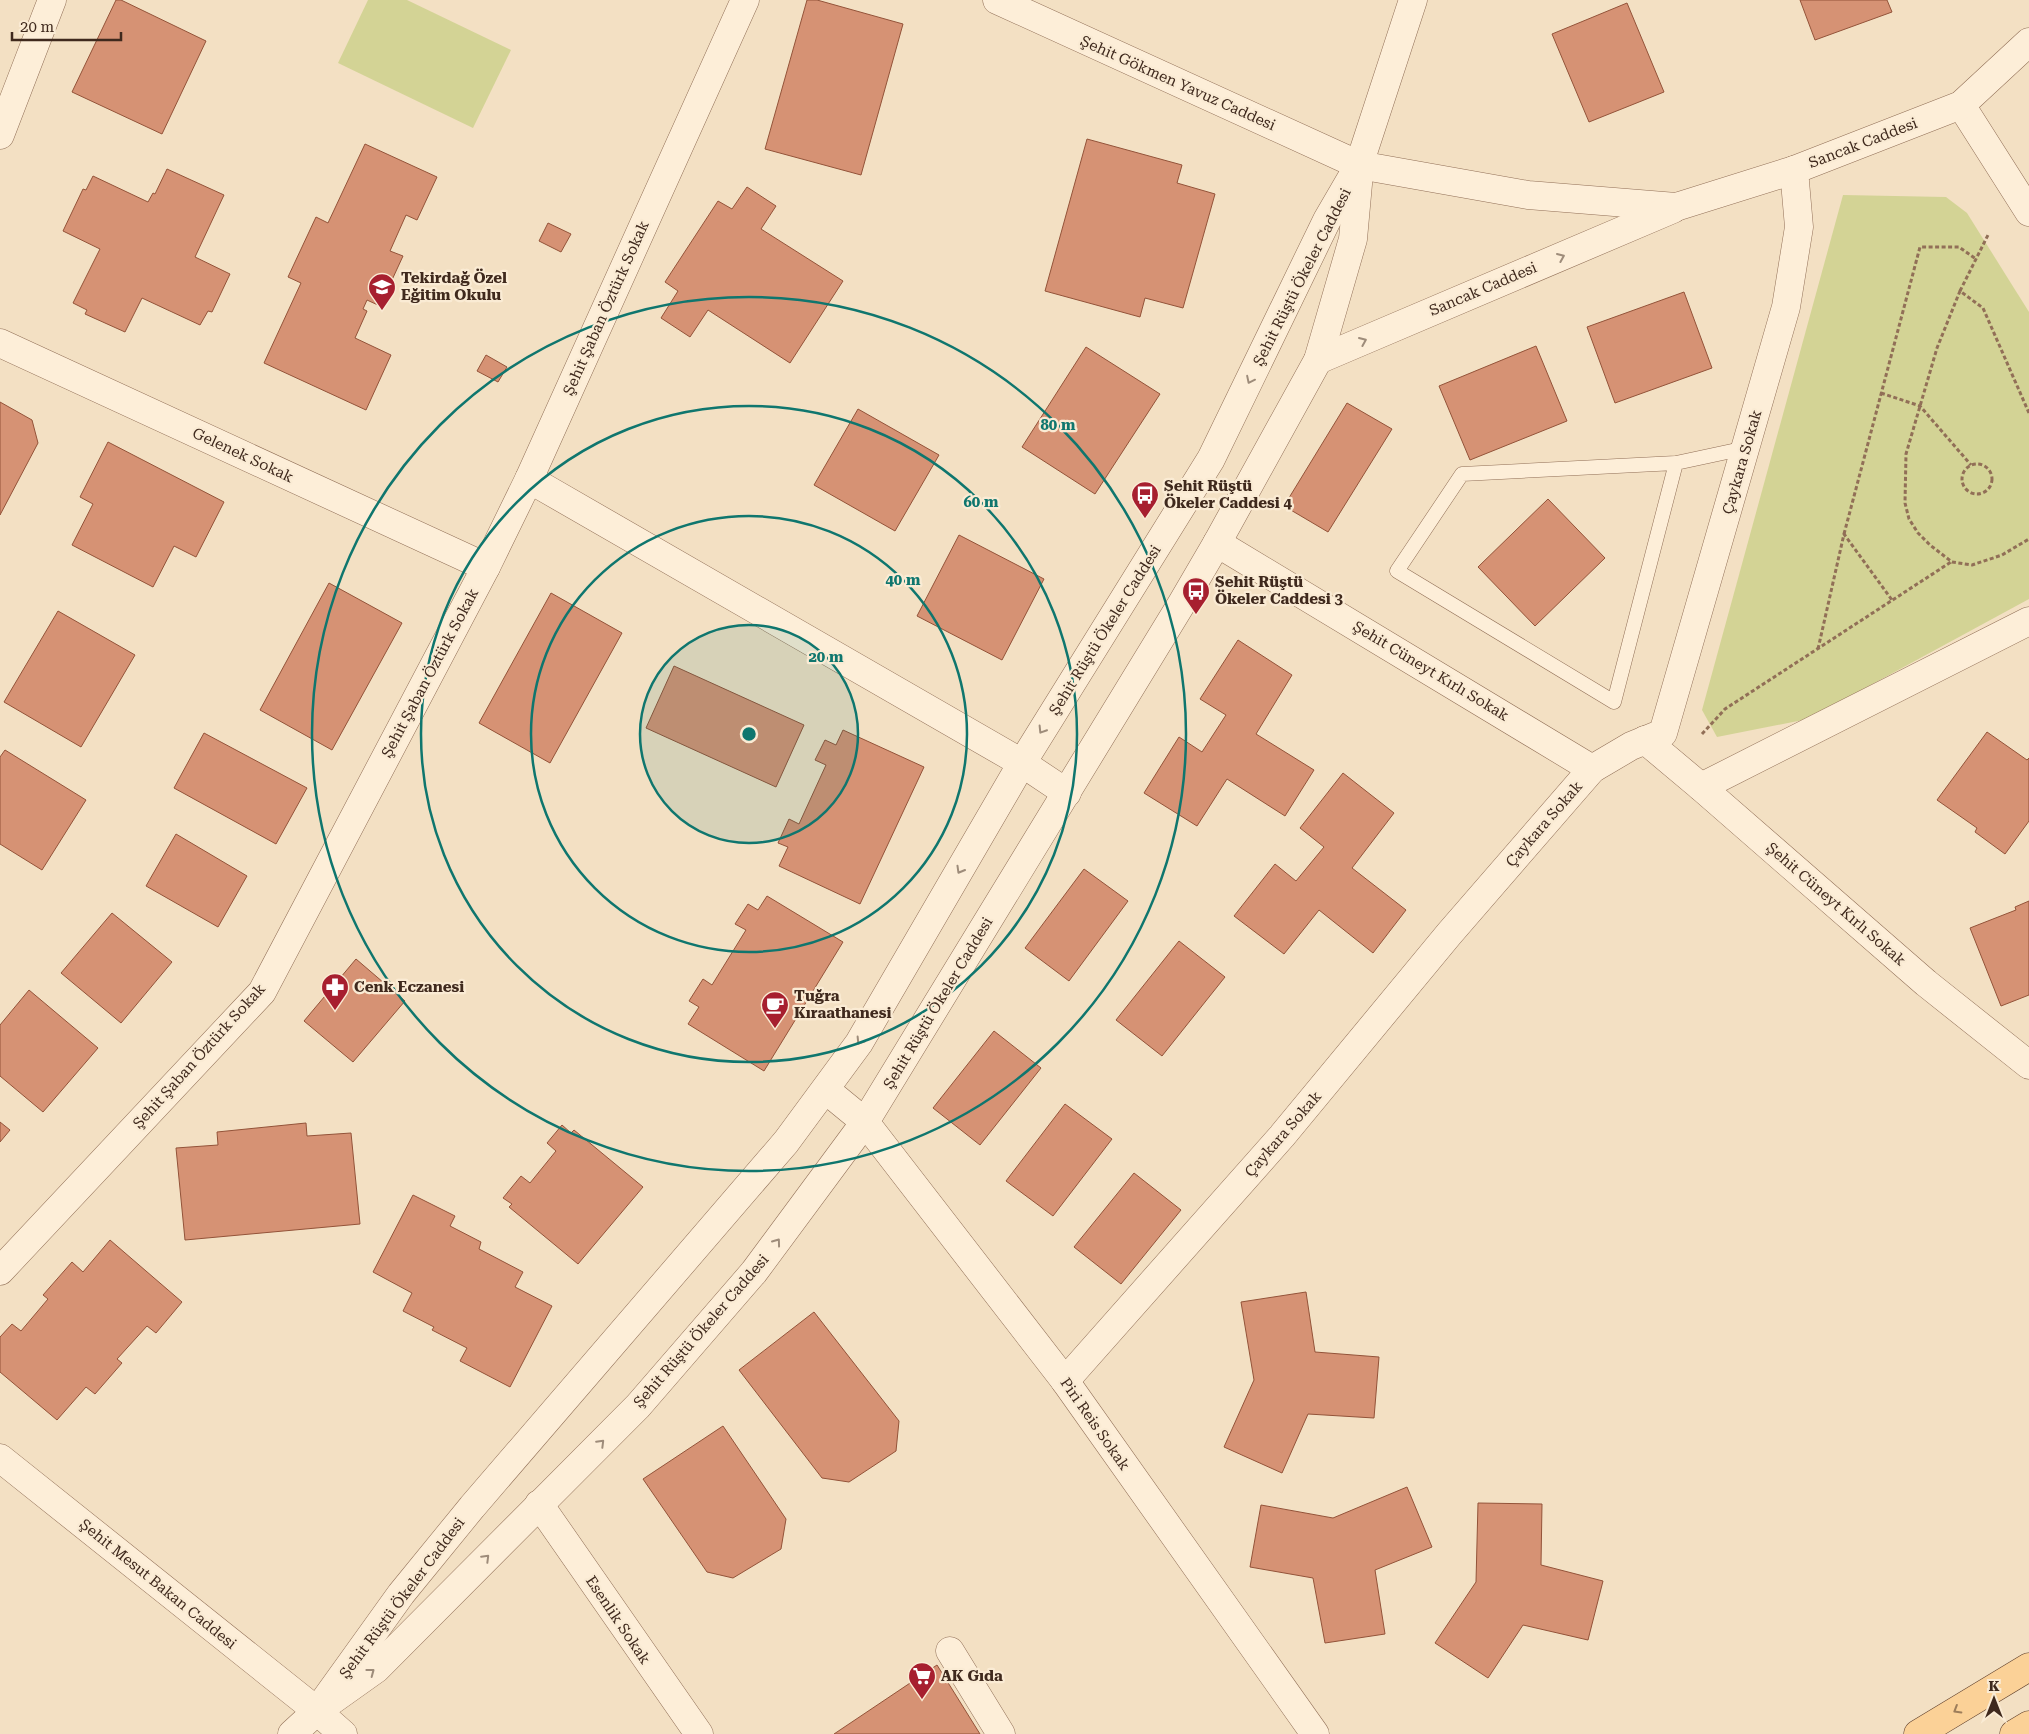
<svg xmlns="http://www.w3.org/2000/svg" width="2029" height="1734" font-family="'Roboto Serif',serif">
<style>
.green{fill:#d3d395}
.building{fill:#d69274;stroke:#935339}
.lines{fill:none;stroke-linecap:round;stroke-linejoin:round}
.service-casing{stroke:#916f57;stroke-width:15}
.minor-casing{stroke:#916f57;stroke-width:29}
.tertiary-casing{stroke:#916f57;stroke-width:29}
.primary-casing{stroke:#5e3e2b;stroke-width:29}
.path{stroke:#916f57;stroke-width:3;stroke-dasharray:4 2.5;stroke-linecap:butt}
.service{stroke:#fdeed8;stroke-width:14}
.minor{stroke:#fdeed8;stroke-width:28}
.tertiary{stroke:#fdeed8;stroke-width:28}
.primary{stroke:#fbd197;stroke-width:28}
.oneway{stroke:#9e8c7a}
.oneway2{stroke:#9d7d5a}
.ring{fill:none;stroke:#0f766e;stroke-width:2.5}
.labels{text-anchor:middle;dominant-baseline:central;stroke-width:4.5;stroke-linejoin:round;paint-order:stroke}
.street-label{font-size:15px;fill:#3f291d;stroke:#faebd4}
.poi-label{font-size:15px;font-weight:bold;fill:#3f291d;stroke:#faebd4;text-anchor:start}
.centre{fill:#0f766e;stroke:#faebd4;stroke-width:2.5}
.ring-label{font-size:15px;text-anchor:middle;font-weight:bold;fill:#0f766e;stroke:#faebd4;stroke-width:4.5;stroke-linejoin:round;paint-order:stroke}
</style>
<rect width="100%" height="100%" fill="#f3e0c3"/>
<g class="green">
<path d="M368,0H407L511,50L473,128L338,63Z"/>
<path d="M1843,195L1946,197L1967,213L2029,312V599L1808,719L1717,737L1702,710Z"/>
</g>
<g class="building">
<path d="M116,0H121L206,41L162,134L72,92Z"/>
<path d="M807,0H817L903,24L861,175L765,149Z"/>
<path d="M1800,0H1887L1892,12L1815,40Z"/>
<path d="M1627,3L1664,92L1589,122L1552,34Z"/>
<path d="M1087,139L1182,165L1177,183L1215,194L1183,308L1145,298L1140,317L1045,291Z"/>
<path d="M365,144L437,177L417,220L406,215L390,251L403,256L380,306L367,300L363,309L367,311L355,338L391,355L366,410L264,363L301,283L288,277L316,217L328,223Z"/>
<path d="M167,169L224,195L195,257L230,274L212,312L208,311L200,325L142,298L125,332L85,314L87,310L73,303L100,249L63,231L83,189L86,190L93,176L148,202L153,193L155,194Z"/>
<path d="M747,187L776,206L761,229L843,281L790,363L708,310L690,337L661,318L678,291L665,282L718,201L732,209Z"/>
<path d="M548,223L571,234L561,252L539,241Z"/>
<path d="M1684,292L1712,368L1615,403L1587,327Z"/>
<path d="M1536,346L1567,421L1470,460L1439,386Z"/>
<path d="M1086,347L1160,394L1095,494L1022,447Z"/>
<path d="M486,355L507,367L498,382L477,371Z"/>
<path d="M0,402L32,420L38,443L0,515Z"/>
<path d="M1347,403L1392,429L1328,532L1284,506Z"/>
<path d="M858,409L939,455L895,531L814,485Z"/>
<path d="M108,442L224,502L196,557L174,546L153,587L72,545L93,504L80,497Z"/>
<path d="M1548,499L1605,558L1535,626L1478,567Z"/>
<path d="M959,535L1044,579L1002,660L917,616Z"/>
<path d="M329,583L402,623L332,750L260,710Z"/>
<path d="M551,593L622,633L550,763L479,723Z"/>
<path d="M58,611L135,655L81,747L4,702Z"/>
<path d="M1238,640L1292,675L1256,734L1314,770L1285,816L1227,779L1197,826L1144,793L1179,737L1202,752L1226,715L1200,699Z"/>
<path d="M674,666L804,725L776,787L646,728Z"/>
<path d="M843,730L924,767L860,904L779,866L788,847L778,843L789,819L799,824L826,765L815,760L825,740L836,745Z"/>
<path d="M1987,732L2027,760L2029,758V821L2005,854L1975,832L1977,828L1937,800Z"/>
<path d="M204,733L307,788L276,844L174,788Z"/>
<path d="M5,750L86,800L42,870L0,844V757Z"/>
<path d="M1343,773L1394,813L1352,868L1406,910L1373,953L1319,910L1284,954L1234,916L1275,864L1296,881L1324,847L1300,828Z"/>
<path d="M176,834L247,876L218,927L146,886Z"/>
<path d="M1084,869L1128,901L1069,981L1025,948Z"/>
<path d="M767,896L843,942L764,1071L688,1024L699,1007L689,1001L703,979L712,985L746,930L735,924L748,904L758,910Z"/>
<path d="M2029,901V995L2001,1006L1970,928L2016,910L2015,907Z"/>
<path d="M112,913L172,962L121,1023L61,973Z"/>
<path d="M1179,941L1225,977L1162,1056L1116,1020Z"/>
<path d="M356,959L405,1001L353,1062L304,1021Z"/>
<path d="M29,990L98,1048L43,1112L0,1076V1025Z"/>
<path d="M994,1031L1041,1068L980,1145L933,1108Z"/>
<path d="M1065,1104L1112,1139L1053,1216L1006,1181Z"/>
<path d="M0,1122L10,1130L0,1142Z"/>
<path d="M306,1123L307,1136L351,1133L360,1224L185,1240L176,1148L218,1145L217,1132Z"/>
<path d="M562,1125L571,1133L574,1130L643,1187L578,1264L509,1207L512,1204L503,1198L521,1176L530,1183L556,1151L547,1143Z"/>
<path d="M1134,1173L1181,1210L1121,1284L1074,1247Z"/>
<path d="M413,1195L455,1216L450,1226L481,1242L479,1249L523,1272L515,1287L552,1306L510,1387L460,1361L467,1348L432,1330L434,1327L403,1311L412,1293L373,1272Z"/>
<path d="M110,1240L182,1302L156,1333L147,1326L117,1359L122,1363L95,1394L86,1387L57,1420L0,1372V1337L12,1324L21,1331L48,1299L43,1295L72,1262L83,1272Z"/>
<path d="M1306,1292L1315,1352L1379,1357L1374,1418L1308,1414L1282,1473L1224,1447L1254,1380L1241,1302Z"/>
<path d="M814,1312L899,1421L896,1451L849,1482L822,1478L739,1370Z"/>
<path d="M723,1426L786,1519L781,1549L733,1578L707,1572L643,1479Z"/>
<path d="M1407,1487L1432,1547L1375,1570L1385,1634L1325,1643L1313,1578L1250,1567L1261,1505L1333,1518Z"/>
<path d="M1478,1503L1542,1504L1541,1565L1603,1581L1588,1640L1523,1625L1488,1678L1435,1643L1476,1582Z"/>
<path d="M937,1665L980,1734H834Z"/>
</g>
<g class="lines">
<g class="service-casing">
<path id="service" d="M1676,463L1614,702L1397,571L1462,474L1676,463L1746,448"/>
</g>
<g class="minor-casing">
<g id="minor">
<path d="M997,0L1359,165"/>
<path d="M0,135L52,0"/>
<path d="M0,343L486,567"/>
<path d="M529,479L1022,763"/>
<path d="M1217,543L1592,769"/>
<path d="M1645,740L1701,787L1926,983L2029,1065"/>
<path d="M1701,787L2029,621"/>
<path d="M865,1122L1065,1381L1315,1734"/>
<path d="M0,1271L262,992L486,567L529,479L745,0"/>
<path d="M1065,1381L1282,1136L1449,934L1592,769L1631,746L1663,733L1786,307L1799,227L1794,170"/>
<path d="M0,1458L317,1711L343,1734"/>
<path d="M539,1504L699,1734"/>
<path d="M950,1651L1001,1734"/>
</g>
</g>
<g class="tertiary-casing">
<g id="tertiary">
<path d="M1961,105L2029,212"/>
<path d="M1359,165L1528,195L1676,207L1794,170L1961,105L2029,42"/>
<path d="M1318,360L1673,209"/>
<path d="M1022,763L1067,793"/>
<path d="M826,1090L865,1122"/>
<path d="M317,1711L401,1594L472,1507L786,1142L859,1043L1022,763L1211,459L1327,220L1359,165L1413,0"/>
<path d="M292,1734L317,1711L376,1669L638,1406L754,1272L865,1122L1182,603L1217,543L1318,360L1353,239L1359,173"/>
</g>
</g>
<g class="primary-casing">
<g id="primary">
<path d="M1918,1734L2029,1667"/>
<path d="M2014,1734L2029,1725"/>
</g>
</g>
<g class="path">
<path d="M1960,291L1988,235"/>
<path d="M1881,393L1920,406L1971,465"/>
<path d="M2029,413L1983,308L1960,291L1937,348L1906,454L1905,503L1909,519L1918,533L1930,545L1952,562L1972,565L2002,555L2029,539"/>
<circle cx="1977" cy="479" r="15"/>
<path d="M1844,534L1920,247H1959L1976,259"/>
<path d="M1818,649L1844,534L1892,600"/>
<path d="M1702,734L1725,709L1951,562"/>
</g>
<use href="#service" class="service"/>
<use href="#minor" class="minor"/>
<use href="#tertiary" class="tertiary"/>
<use href="#primary" class="primary"/>
</g>
<defs><path id="oneway-chevron" d="M-2-3.5L2.5 0L-2 3.5" fill="none" stroke-width="1.6" stroke-linecap="round" stroke-linejoin="round" transform="scale(1.25)"/></defs>
<g class="oneway">
<use href="#oneway-chevron" transform="translate(1561 257) rotate(-23)"/>
<use href="#oneway-chevron" transform="translate(1363 341) rotate(-23)"/>
<use href="#oneway-chevron" transform="translate(1250 380) rotate(116)"/>
<use href="#oneway-chevron" transform="translate(1042 730) rotate(122)"/>
<use href="#oneway-chevron" transform="translate(960 870) rotate(120)"/>
<use href="#oneway-chevron" transform="translate(860 1041) rotate(122)"/>
<use href="#oneway-chevron" transform="translate(777 1242) rotate(-54)"/>
<use href="#oneway-chevron" transform="translate(601 1443) rotate(-45)"/>
<use href="#oneway-chevron" transform="translate(486 1558) rotate(-45)"/>
<use href="#oneway-chevron" transform="translate(371 1672) rotate(-37)"/>
</g>
<use class="oneway2" href="#oneway-chevron" transform="translate(1957 1710) rotate(149)"/>
<circle cx="749" cy="734" r="109" fill="#0f766e" fill-opacity=".12"/>
<g class="ring">
<circle cx="749" cy="734" r="109"/>
<circle cx="749" cy="734" r="218"/>
<circle cx="749" cy="734" r="328"/>
<circle cx="749" cy="734" r="437"/>
</g>
<defs>
<g id="school-pin" transform="scale(1.4375)"><path d="M0 17L-7.5 6A9.5 9.5 0 1 1 7.5 6Z" fill="#a71f2f" stroke="#faebd4"/><path d="M0-5L7-2L0 1L-7-2ZM-4 1L0 2.5L4 1V4Q0 6-4 4Z" fill="#fff"/></g>
<g id="bus-pin" transform="scale(1.4375)"><path d="M0 17L-7.5 6A9.5 9.5 0 1 1 7.5 6Z" fill="#a71f2f" stroke="#faebd4"/><path d="M-5-6H5V4H4V6H2V4H-2V6H-4V4H-5ZM-3.5-4V0h7V-4ZM-3.5 1.2v1.5H-2V1.2ZM2 1.2v1.5H3.5V1.2Z" fill="#fff"/></g>
<g id="pharmacy-pin" transform="scale(1.4375)"><path d="M0 17L-7.5 6A9.5 9.5 0 1 1 7.5 6Z" fill="#a71f2f" stroke="#faebd4"/><path d="M-2-6h4v4h4v4h-4v4h-4v-4h-4v-4h4Z" fill="#fff"/></g>
<g id="cafe-pin" transform="scale(1.4375)"><path d="M0 17L-7.5 6A9.5 9.5 0 1 1 7.5 6Z" fill="#a71f2f" stroke="#faebd4"/><path d="M-5.5-4.5H6V0H3Q3 3.5 0 3.5H-2.5Q-5.5 3.5-5.5 0ZM3-3.2v2h1.7v-2ZM-6 4.5H4V6H-6Z" fill="#fff"/></g>
<g id="supermarket-pin" transform="scale(1.4375)"><path d="M0 17L-7.5 6A9.5 9.5 0 1 1 7.5 6Z" fill="#a71f2f" stroke="#faebd4"/><path d="M-6-5.5h2.5l.6 2H6L4.5 2H-2.5L-4.4-4H-6ZM-1.5 3.2a1.3 1.3 0 1 0 .1 0ZM3 3.2a1.3 1.3 0 1 0 .1 0Z" fill="#fff"/></g>
</defs>
<g fill-rule="evenodd">
<use href="#school-pin" x="382" y="287"/>
<use href="#bus-pin" x="1145" y="495"/>
<use href="#bus-pin" x="1196" y="591"/>
<use href="#pharmacy-pin" x="335" y="987"/>
<use href="#cafe-pin" x="775" y="1005"/>
<use href="#supermarket-pin" x="922" y="1676"/>
</g>
<g class="labels">
<g class="street-label">
<text transform="translate(1178 83) rotate(24)">Şehit Gökmen Yavuz Caddesi</text>
<text transform="translate(1863 143) rotate(-21)">Sancak Caddesi</text>
<text transform="translate(1302 277) rotate(-63)">Şehit Rüştü Ökeler Caddesi</text>
<text transform="translate(1483 289) rotate(-23)">Sancak Caddesi</text>
<text transform="translate(606 308) rotate(-66)">Şehit Şaban Öztürk Sokak</text>
<text transform="translate(243 455) rotate(25)">Gelenek Sokak</text>
<text transform="translate(1742 462) rotate(-74)">Çaykara Sokak</text>
<text transform="translate(1105 630) rotate(-58)">Şehit Rüştü Ökeler Caddesi</text>
<text transform="translate(1431 671) rotate(31)">Şehit Cüneyt Kırlı Sokak</text>
<text transform="translate(430 673) rotate(-62)">Şehit Şaban Öztürk Sokak</text>
<text transform="translate(1544 824) rotate(-49)">Çaykara Sokak</text>
<text transform="translate(1836 904) rotate(41)">Şehit Cüneyt Kırlı Sokak</text>
<text transform="translate(938 1003) rotate(-59)">Şehit Rüştü Ökeler Caddesi</text>
<text transform="translate(199 1056) rotate(-48)">Şehit Şaban Öztürk Sokak</text>
<text transform="translate(1283 1134) rotate(-49)">Çaykara Sokak</text>
<text transform="translate(701 1331) rotate(-49)">Şehit Rüştü Ökeler Caddesi</text>
<text transform="translate(1095 1424) rotate(55)">Piri Reis Sokak</text>
<text transform="translate(158 1584) rotate(39)">Şehit Mesut Bakan Caddesi</text>
<text transform="translate(402 1598) rotate(-53)">Şehit Rüştü Ökeler Caddesi</text>
<text transform="translate(618 1620) rotate(56)">Esenlik Sokak</text>
</g>
<g class="poi-label">
<text x="401" y="278">Tekirdağ Özel<tspan x="401" dy="17">Eğitim Okulu</tspan></text>
<text x="1164" y="486">Şehit Rüştü<tspan x="1164" dy="17">Ökeler Caddesi 4</tspan></text>
<text x="1215" y="582">Şehit Rüştü<tspan x="1215" dy="17">Ökeler Caddesi 3</tspan></text>
<text x="354" y="987">Cenk Eczanesi</text>
<text x="794" y="996">Tuğra<tspan x="794" dy="17">Kıraathanesi</tspan></text>
<text x="941" y="1676">AK Gıda</text>
</g>
</g>
<circle cx="749" cy="734" r="8" class="centre"/>
<g class="ring-label">
<text x="1058" y="430">80 m</text>
<text x="981" y="507">60 m</text>
<text x="903" y="585">40 m</text>
<text x="826" y="662">20 m</text>
</g>
<g transform="translate(1994 1699)" stroke="#faebd4" stroke-width="4" paint-order="stroke">
<path d="M0-4L9 19L0 12L-9 19Z" fill="#3f291d"/>
<text y="-8" font-size="14" font-weight="bold" text-anchor="middle" fill="#3f291d">K</text>
</g>
<path d="M12 32v8h109v-8" fill="none" stroke="#3f291d" stroke-width="2.5"/>
<text x="20" y="32" font-size="15" fill="#3f291d" stroke="#faebd4" stroke-width="4" paint-order="stroke">20 m</text>
</svg>
